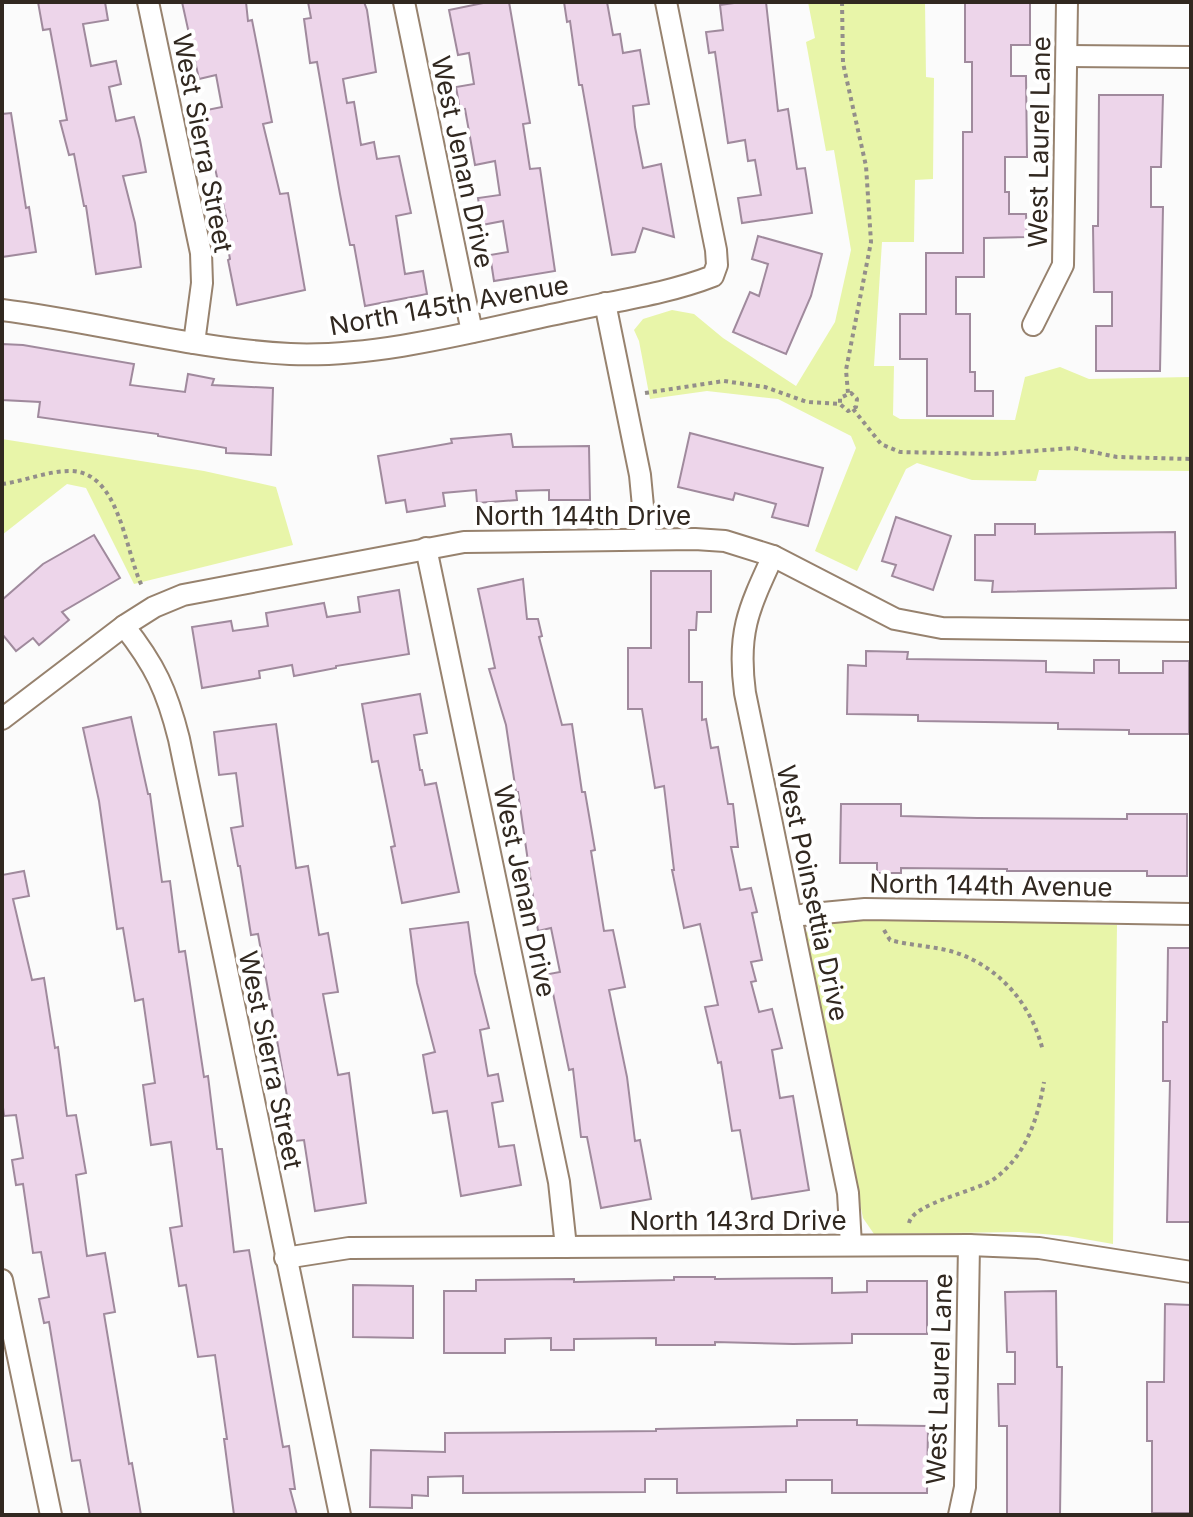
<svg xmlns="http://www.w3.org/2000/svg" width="1193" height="1517" font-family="Inter,sans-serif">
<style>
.green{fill:#e8f5a9}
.building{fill:#edd5ea;stroke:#a08a9d;stroke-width:2}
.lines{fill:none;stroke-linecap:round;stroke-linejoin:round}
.minor-casing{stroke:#97826e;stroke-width:24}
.path{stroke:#938e8a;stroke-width:4;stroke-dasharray:4 4;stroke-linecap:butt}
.minor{stroke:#fff;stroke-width:20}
.labels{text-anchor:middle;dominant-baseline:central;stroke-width:8;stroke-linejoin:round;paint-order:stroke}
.street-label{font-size:26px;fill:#312820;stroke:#fff}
</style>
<rect width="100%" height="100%" fill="#fbfbfb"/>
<g class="green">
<path d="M808,2H925L926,77L934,78L933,179L915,180L914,242H882L874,366H894L893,415L900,419L1015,420L1025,377L1060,367L1089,379L1189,377L1191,351V471L1039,470L1036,481L972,480L917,463L906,469L857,571L815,551L856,448L851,436L778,399L707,391L650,399L639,341L634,330L643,319L672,310L694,314L723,338L796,386L835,322L851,250L834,150L826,151L806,42L815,38Z"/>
<path d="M2,439L204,471L276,487L293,545L134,584L86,488L67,484L2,535Z"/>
<path d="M886,918L1117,925L1113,1244L1067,1236L1019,1232L874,1234L863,1218L805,934L816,919Z"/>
</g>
<g class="building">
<path d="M38,2H105L108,20L83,24L91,66L116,61L121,84L109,87L116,121L134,117L140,140L146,172L123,176L135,223L141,267L96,274L86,206H84L74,154L69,155L60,121L67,120L50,29L43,30Z"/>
<path d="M182,2H246L248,21L252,20L272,122L263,124L280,194L288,193L305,290L237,305L228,260L230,259L223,221H227L202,111L222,107L216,75L199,79Z"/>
<path d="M308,2H364L367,10L376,72L343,79L347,103L354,102L361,145L374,142L377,159L399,156L411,213L396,216L405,274L423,271L427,294L365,306L354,245H350L340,194L317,62L310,63L304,19L311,18Z"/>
<path d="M488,2H509L530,123L523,124L530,169L540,168L555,271L494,281L490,255L508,252L503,221L482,225L478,198L500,195L495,161L475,165L465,109L460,110L456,87L474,84L469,53L458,55L449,10Z"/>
<path d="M564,2H607L613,35L620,34L623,53L640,50L649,104L633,106L635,127L643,168L661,164L674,237L643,228L635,252L612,255L582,85H579L570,21L567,22Z"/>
<path d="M741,2H766L778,111L788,109L797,169L805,168L812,213L742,223L738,198L761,195L755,160L748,161L745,140L728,143L715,52L709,53L706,32L723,30L720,5Z"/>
<path d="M965,2H1030V45H1011V76H1026L1027,157H1005V192H1009V214H1026L1027,237L984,238V277H956V314H970V372H975V391H993V416H927V359H900V314H926V253H963V132H972V62H965Z"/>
<path d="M1099,95H1163L1161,167H1151V207H1163L1160,371H1096V326H1112V292H1094L1093,226H1098Z"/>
<path d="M11,113L26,208L29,207L36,252L2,257V114Z"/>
<path d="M758,236L822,254L811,296L786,354L733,332L750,292L759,296L768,264L752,259Z"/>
<path d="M2,344L23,345L134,364L130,385L185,392L188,374L214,379L212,385L273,388L271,455L226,453V448L158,436V434L38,417L40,402L2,400Z"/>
<path d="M690,433L823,468L808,526L772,517L776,504L735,493L733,500L678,487Z"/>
<path d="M511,434L513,447L589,446L590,500H549V490L516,491L517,500L477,503L476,490L443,493L445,506L407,512L405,500L386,503L378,456L452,443L451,439Z"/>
<path d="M896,517L951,536L933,590L892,576L896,565L882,561Z"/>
<path d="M995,524H1035V534L1175,532L1176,588L992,592L993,581L975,580V535H995Z"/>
<path d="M94,535L120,578L62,612L69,620L39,645L33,638L16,651L2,634V600L43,564Z"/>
<path d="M651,571H711V612H697L696,630H689V682H702V720L706,719L711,748L718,747L728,804H733L738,847H731L740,890L751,888L757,912L752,913L762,960L751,962L756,981L751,982L759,1012L772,1009L782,1048L772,1050L780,1098L793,1096L809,1190L752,1199L740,1130L732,1131L721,1062L718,1063L705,1007L718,1005L700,924L684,928L672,870H674L664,786L655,788L642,709H628V648H651Z"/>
<path d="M523,579L527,619H538L542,636L539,637L562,725L572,724L582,792H585L595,850L591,851L604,931L613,930L625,987L609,990L627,1077L635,1141L640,1140L651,1199L601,1208L587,1137H581L573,1069L569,1070L549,974L560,972L551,928L538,931L518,792H516L506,725L489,669L495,668L478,589Z"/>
<path d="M399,590L409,654L336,666V668L294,676L292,665L259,671L260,678L202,688L192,627L231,621L233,631L268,626L266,613L324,603L327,617L360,612L358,597Z"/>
<path d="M866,651L908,652L907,659L1046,661V672L1094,673V660H1119V673H1163V661H1189V734H1129V730L1058,729V723L918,721V715L847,714L848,665L866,666Z"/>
<path d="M420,694L427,733L414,735L420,770H422L425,785L436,783L459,892L402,903L391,847L395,846L378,761L372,762L362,704Z"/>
<path d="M131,717L148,794H150L162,882L170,881L179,952L185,951L204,1077L208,1076L217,1149H222L234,1252L249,1250L283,1447L289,1446L295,1489H290L297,1515H234L224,1439H227L215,1355L198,1357L186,1285L179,1286L170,1228L182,1226L171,1142L151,1145L143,1085L155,1083L143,999L135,1001L123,928L117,929L99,801L83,728Z"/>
<path d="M276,724L296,868L308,866L319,935L328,933L338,992L323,994L338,1075L349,1073L366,1203L315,1211L304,1140L295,1141L258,934L251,935L240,866H238L231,828L243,826L236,773L219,775L214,732Z"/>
<path d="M841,804H901V816L977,818L1127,819V814H1187V876H1147V871H1007V869L901,868V873H877V863H840Z"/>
<path d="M24,871L29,896L13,899L32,980L44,978L55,1048L58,1047L67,1116L76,1115L86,1173L76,1175L87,1256L105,1253L115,1312L104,1314L129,1464L132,1463L141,1515H90L80,1460L72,1461L49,1322L44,1323L39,1299L49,1297L41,1252L33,1253L23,1184L16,1185L12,1160L23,1158L16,1115L4,1116L2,1099V875Z"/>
<path d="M468,922L475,973L489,1028L480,1030L488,1076L498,1074L503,1101L492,1103L499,1147L514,1145L521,1185L461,1196L447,1111L433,1113L423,1055L435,1052L417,983L410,929Z"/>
<path d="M1168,948H1191V1222H1167L1170,1081H1163V1022H1167Z"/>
<path d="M674,1277H715V1279L832,1278V1293L867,1292V1281H927V1334H852V1343L793,1344L715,1342V1345H656V1338L574,1339V1350H551V1338L505,1339V1353H444V1291H476V1280L574,1279V1282L674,1280Z"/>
<path d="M353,1285L413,1286V1338L353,1337Z"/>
<path d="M1056,1291L1057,1367H1062L1060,1515H1007V1426H999L998,1384H1015V1352H1007L1005,1292Z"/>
<path d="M1165,1304L1191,1305V1513H1152V1441H1147V1382H1164Z"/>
<path d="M797,1420H857V1425L928,1426L927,1493H832V1480H786V1492L677,1493V1479H645V1492L463,1493V1476L428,1477V1496L412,1495V1508L370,1507L371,1450L445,1452V1433L656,1431V1429L797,1426Z"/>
</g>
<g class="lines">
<g class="minor-casing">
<g id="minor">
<path d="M148,2L201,253L202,283L194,343"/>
<path d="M404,2L472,332"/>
<path d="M1067,56L1191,57"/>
<path d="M605,303L640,475L646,538"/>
<path d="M2,310C98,322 193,349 290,354C378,358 479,330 565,312C614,301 667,294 713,276L717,265L716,250L666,2"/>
<path d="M1033,325L1063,265L1067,2"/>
<path d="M426,548L559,1182L566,1247"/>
<path d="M773,556C748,610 737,633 745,693L848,1193L851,1245"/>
<path d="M124,626C155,665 167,691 179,739L340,1515"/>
<path d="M2,719L124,626L154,607L183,595L464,542L695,539L725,541L773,556L895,619L942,628L1191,631"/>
<path d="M791,916L865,909L1191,914"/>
<path d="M285,1258L349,1248L969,1245L1039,1248L1191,1272"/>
<path d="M2,1280L51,1515"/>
<path d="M959,1515L965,1487L969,1245"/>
</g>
</g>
<g class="path">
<path d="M842,2L843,63L866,166L871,242L846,370L848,393"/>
<path d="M645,393L724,381L765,387L807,402L840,404L848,411L856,407L857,399L851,393L840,398V404"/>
<path d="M853,409L881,444L900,452L993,454L1073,448L1117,457L1191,459"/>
<path d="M2,484C25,481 47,471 70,471C120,471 125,552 142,586"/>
<path d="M884,930L890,940C912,946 936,946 957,953C1002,969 1032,1006 1043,1051"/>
<path d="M909,1223C913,1203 975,1192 994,1179C1026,1156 1038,1118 1044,1082"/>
</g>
<use href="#minor" class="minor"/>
</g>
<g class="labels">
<g class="street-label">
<text transform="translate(1039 142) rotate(-89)">West Laurel Lane</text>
<text transform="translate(203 143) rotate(79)">West Sierra Street</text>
<text transform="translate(463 162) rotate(78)">West Jenan Drive</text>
<text transform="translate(449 305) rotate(-10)">North 145th Avenue</text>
<text x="583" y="515">North 144th Drive</text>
<text transform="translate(991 885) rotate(1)">North 144th Avenue</text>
<text transform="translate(525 891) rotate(78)">West Jenan Drive</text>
<text transform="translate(813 893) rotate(78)">West Poinsettia Drive</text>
<text transform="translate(271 1060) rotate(78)">West Sierra Street</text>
<text x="738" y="1220">North 143rd Drive</text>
<text transform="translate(939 1379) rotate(-88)">West Laurel Lane</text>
</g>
</g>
<rect width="1193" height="1517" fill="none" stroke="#312820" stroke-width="8"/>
</svg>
